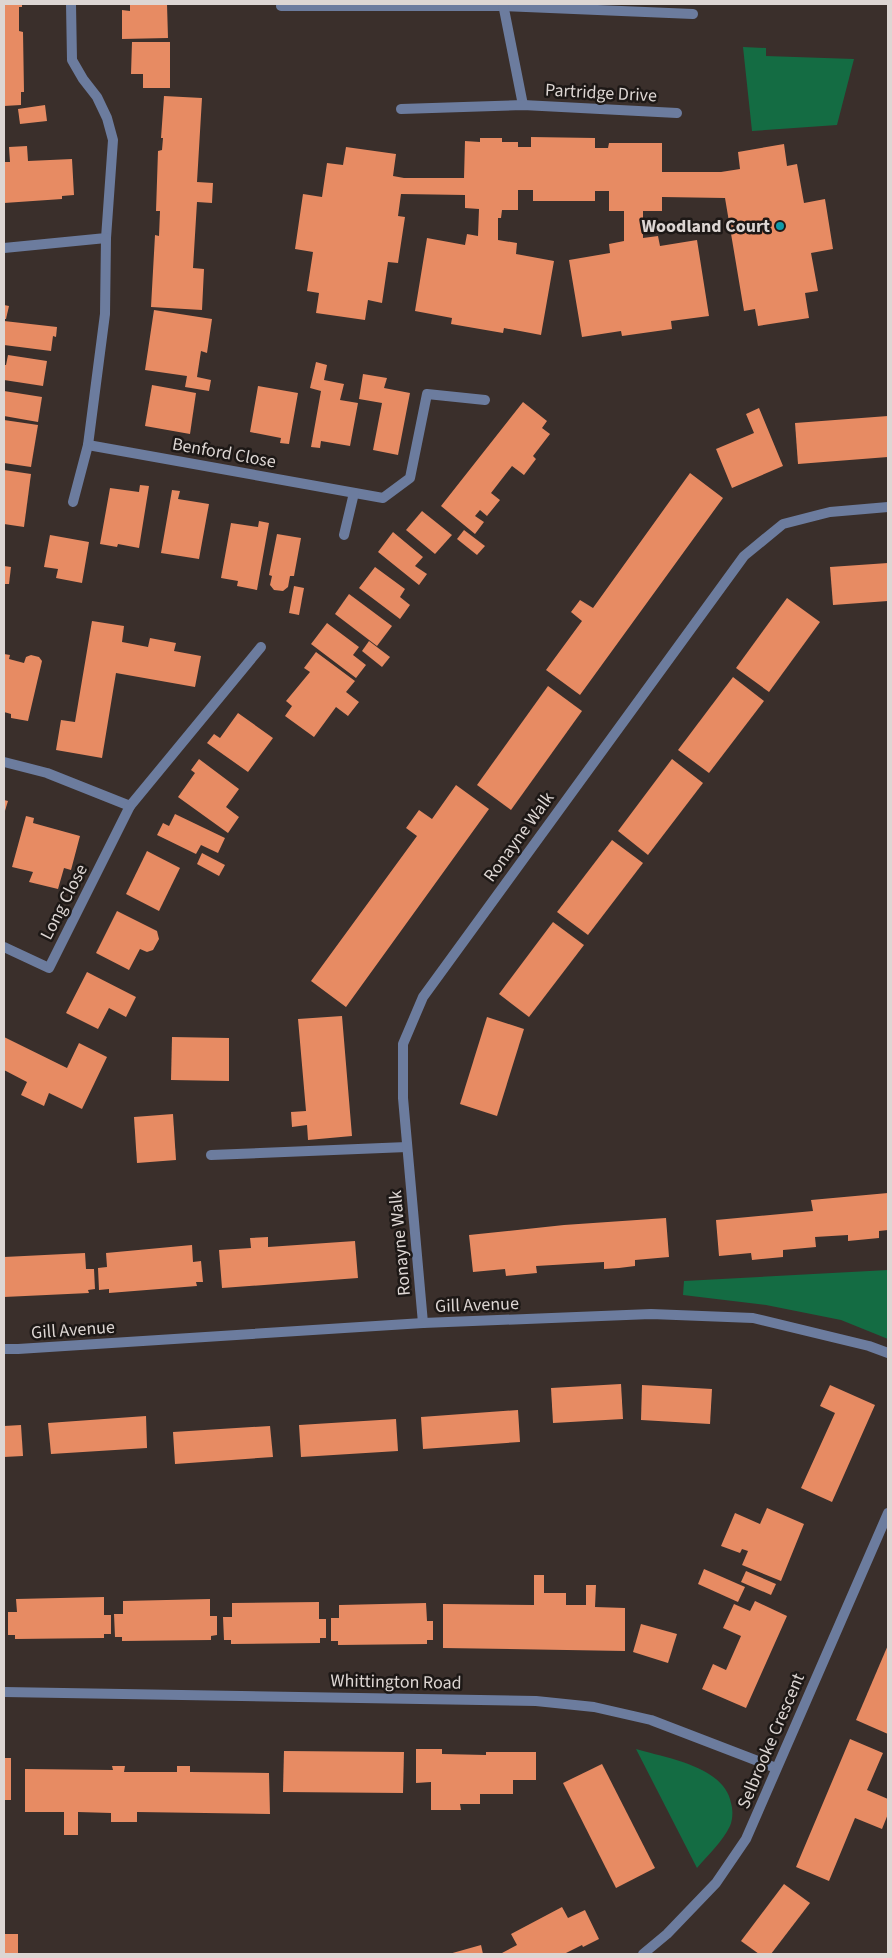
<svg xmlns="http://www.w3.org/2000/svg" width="892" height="1958" font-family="'Source Sans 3',sans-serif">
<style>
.green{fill:#146c43}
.building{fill:#e78b63}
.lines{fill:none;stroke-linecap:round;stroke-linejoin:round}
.lane{stroke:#6c7c9e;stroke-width:10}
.street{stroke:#6c7c9e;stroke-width:10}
.culture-dot{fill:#0f9aa8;stroke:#1d1816;stroke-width:2}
.labels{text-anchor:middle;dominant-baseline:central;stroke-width:5;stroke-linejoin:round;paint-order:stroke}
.street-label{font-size:18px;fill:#ddd6d3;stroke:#1d1816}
.poi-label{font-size:18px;font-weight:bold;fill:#ddd6d3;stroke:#1d1816;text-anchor:end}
</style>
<rect width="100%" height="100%" fill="#3a2f2b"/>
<g class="green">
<path d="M743,47L766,48V56L854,59L837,125L752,131Z"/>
<path d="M888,1270V1339L841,1320L766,1305L683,1295L684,1281Z"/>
<path d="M636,1749C666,1758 724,1766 731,1803C733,1810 733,1819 730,1826C723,1841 708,1855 697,1868Z"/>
</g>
<g class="building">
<path d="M4,4H22V7H19V31L23,32L24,92H21V105L4,106Z"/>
<path d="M130,4H167L168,38L122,39V10L130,11Z"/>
<path d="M132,42H170V88H143V74H131Z"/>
<path d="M164,96L202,98L197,182L213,183L212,203L197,202L193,268L204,269L202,310L151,307L155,235L159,236L160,211H156L158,151L162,150L163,138H161Z"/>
<path d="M45,105L47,121L20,124L18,109Z"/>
<path d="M531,137L595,138V148H608L609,143H662V172H721L740,169L738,152L784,144L787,166L797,164L804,203L825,199L833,249L811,253L818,291L805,293L809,318L758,326L755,309L744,311L725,198L662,197V211H643V238L658,236L660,246L697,240L709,316L671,321L672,329L622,336L621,331L582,337L569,260L610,253L609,244L624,241V211H609V191H595V201H533V190H518V210H502L501,218H498V240L517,243L516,254L554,261L541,335L504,328L503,333L451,324L452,318L415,311L427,238L465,245L467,234L478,236L479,209L465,208V195L401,194L398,216L405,217L398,263L388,262L382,303L368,300L365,320L316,313L319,293L307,291L313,252L295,249L303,194L322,197L327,163L343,165L346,147L396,154L393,176L404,178H464L465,141L480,142V138H502V142H518V147H531Z"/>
<path d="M27,146L28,161L72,159L74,195L62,196V199L4,203V162H10L9,147Z"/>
<path d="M4,305L9,306L6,319H4Z"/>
<path d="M154,310L212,319L207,353L201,351L197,377L211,380L209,391L185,387L187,376L145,370Z"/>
<path d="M4,321L57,327L56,337L53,336L51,351L4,345Z"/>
<path d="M8,355L47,361L43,386L4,380V365H6Z"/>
<path d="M316,362L327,365L324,380L344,384L340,400L358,403L350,446L321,441L320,448L311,447L321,391L310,388Z"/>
<path d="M363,374L387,378L384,388L410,393L398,455L373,450L382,403L359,399Z"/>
<path d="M152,385L196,393L190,434L145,426Z"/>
<path d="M258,386L298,393L289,444L280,443L281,438L250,432Z"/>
<path d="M4,391L42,397L38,422L4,416Z"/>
<path d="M523,402L547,421L542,428L550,434L533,456L536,459L524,475L512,466L491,493L500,500L487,516L480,510L475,516L484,522L475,534L441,506Z"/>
<path d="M759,408L783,466L732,488L716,449L754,433L746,414Z"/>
<path d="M888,416V457L798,464L795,423Z"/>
<path d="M4,420L38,425L31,467L4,463Z"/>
<path d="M4,470L31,474L24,527L4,524Z"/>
<path d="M690,473L723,498L580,695L546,670L582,621L571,612L580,600L593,608Z"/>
<path d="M140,485L149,486L139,548L118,544L117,547L100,544L110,488L139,492Z"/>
<path d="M172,490L180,491L178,499L209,504L199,559L161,553Z"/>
<path d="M422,511L452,535L435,554L406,530Z"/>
<path d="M259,521L269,523L257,590L237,586L238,581L221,578L231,523L258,527Z"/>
<path d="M464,530L485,546L477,555L457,539Z"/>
<path d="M393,532L423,557L415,566L427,574L419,585L378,552Z"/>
<path d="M277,534L301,538L294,576H290L288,587L283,591L274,590L270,585L272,576L269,575Z"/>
<path d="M50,535L89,542L82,583L56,578L58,569L44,567Z"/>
<path d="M888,563V601L833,605L830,567Z"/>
<path d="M4,566L11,567L9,584H4Z"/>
<path d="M375,567L405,589L400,597L410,605L400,619L359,588Z"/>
<path d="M294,586L304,588L299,615L289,613Z"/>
<path d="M349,594L392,626L377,646L335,614Z"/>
<path d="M787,598L820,622L769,692L736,668Z"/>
<path d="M92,621L124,626L122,642L148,647L150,638L176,643L174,651L201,656L195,687L116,673L102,758L56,750L61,720L75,722Z"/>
<path d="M327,623L359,647L353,655L366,665L356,678L311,644Z"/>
<path d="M369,641L390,657L382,667L362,651Z"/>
<path d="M316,652L355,681L346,692L359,702L348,716L336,707L314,737L285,716L292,706L286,701L310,672L304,668Z"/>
<path d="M4,654L10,655L9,659L24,663L26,657L31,655L39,657L42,661L28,721L11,718V714L4,712Z"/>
<path d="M733,677L764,701L709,773L678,750Z"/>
<path d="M548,686L582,711L511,810L477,785Z"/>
<path d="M238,713L273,738L248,772L207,743L214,734L220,738Z"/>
<path d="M199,759L239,789L226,807L239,817L228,833L178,797L195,773L191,770Z"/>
<path d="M672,759L703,783L648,855L618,831Z"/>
<path d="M456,785L489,809L346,1007L311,981L417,836L406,828L419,810L432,819Z"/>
<path d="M4,800L8,801L4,814Z"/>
<path d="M175,814L225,838L218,853L201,845L196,854L157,835L163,823L169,826Z"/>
<path d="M26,816L34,818L33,823L80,836L71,870L64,868L58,889L29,882L33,872L12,867Z"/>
<path d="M612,840L643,863L588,935L557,912Z"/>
<path d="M147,851L180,868L159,911L126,894Z"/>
<path d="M202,853L225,865L219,876L197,864Z"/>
<path d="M117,911L157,931L159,939L153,950L147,952L140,949L129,970L96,953Z"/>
<path d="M553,922L584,945L529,1017L499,994Z"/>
<path d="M87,972L136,997L126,1017L109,1008L98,1029L66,1013Z"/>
<path d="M342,1016L352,1136L308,1140L307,1125L292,1127L291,1112L306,1111L298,1019Z"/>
<path d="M487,1017L524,1029L497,1116L460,1104Z"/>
<path d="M4,1037L67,1068L79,1043L107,1057L82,1109L49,1093L44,1106L21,1095L27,1082L4,1070Z"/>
<path d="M172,1037L229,1038V1081L171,1080Z"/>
<path d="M173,1114L176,1160L137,1163L134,1117Z"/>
<path d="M888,1193V1230L879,1231V1238L848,1241V1235L815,1237L816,1247L783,1250V1257L752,1260L751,1253L719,1256L716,1220L813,1211L811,1200Z"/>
<path d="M666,1218L669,1257L635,1260V1266L619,1268L604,1269V1262L536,1266L537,1273L506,1276L505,1269L473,1272L469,1235L564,1225Z"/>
<path d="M268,1237V1247L355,1241L358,1278L222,1288L219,1250L251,1248L250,1238Z"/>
<path d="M192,1245L193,1262L201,1261L203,1282H196L197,1286L109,1293V1289L99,1290L98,1268L107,1267L106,1253Z"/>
<path d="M85,1253L86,1269H94L95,1289L88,1290L89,1293L4,1297V1257Z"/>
<path d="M621,1384L623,1419L553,1423L551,1388Z"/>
<path d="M642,1385L712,1389L710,1424L641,1420Z"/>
<path d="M830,1385L875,1405L832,1502L801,1488L835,1413L820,1406Z"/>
<path d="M518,1410L520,1442L423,1449L421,1417Z"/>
<path d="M146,1416L147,1448L51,1454L48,1423Z"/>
<path d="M396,1419L398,1451L301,1457L299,1425Z"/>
<path d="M21,1425L23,1456L4,1457V1426Z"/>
<path d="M270,1426L273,1457L175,1464L173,1432Z"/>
<path d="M767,1508L804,1524L781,1581L742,1565L748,1551L742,1549L740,1553L721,1546L735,1513L760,1524Z"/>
<path d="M704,1569L745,1587L738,1602L698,1584Z"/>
<path d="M746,1571L776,1584L771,1595L741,1582Z"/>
<path d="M534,1575H544V1593H566V1605H586V1585H596L595,1607L625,1608V1651L443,1648V1604L534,1605Z"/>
<path d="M104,1597V1615H111V1634H104V1638L15,1639V1635H8V1612H17L16,1599Z"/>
<path d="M210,1599V1616H217V1635L211,1636V1640L122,1641V1637H115L114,1614H123V1601Z"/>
<path d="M755,1601L787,1616L746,1708L702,1689L713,1664L726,1670L741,1636L723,1628L734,1604L750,1611Z"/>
<path d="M319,1602V1619H326V1638H320V1643L231,1644V1640H224L223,1617H232V1603Z"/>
<path d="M426,1603L427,1621H433V1640H427V1644L338,1645V1641H331V1618H339V1605Z"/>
<path d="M641,1624L677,1634L668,1663L633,1652Z"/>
<path d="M888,1645V1734L856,1720Z"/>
<path d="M850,1739L883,1753L867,1790L888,1799V1814L882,1829L855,1818L829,1881L796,1867Z"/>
<path d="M416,1749H442V1754L486,1755V1752H536V1780H513V1794H480V1804H460L461,1810H431V1782L416,1783Z"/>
<path d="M284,1751L404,1752L403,1793L283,1792Z"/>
<rect x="4" y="1758" width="7" height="42"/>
<path d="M602,1764L655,1868L616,1888L563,1783Z"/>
<path d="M112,1766H125L124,1772H177V1766H190V1772L269,1773L270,1814L137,1812V1822H111V1813L78,1812V1835H64V1812H25V1769L113,1770Z"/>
<path d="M784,1884L810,1903L771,1954H759L741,1941Z"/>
<path d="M562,1907L568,1918L585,1910L599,1939L583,1947L582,1945L564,1954H502V1953L517,1945L511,1934Z"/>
<rect x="4" y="1934" width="14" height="20"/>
<path d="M481,1945L483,1954H449Z"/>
</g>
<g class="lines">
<g class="lane">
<path d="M281,6H503L693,14"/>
<path d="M211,1155L407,1147"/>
</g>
<g class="street">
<path d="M503,4L523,105"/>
<path d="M401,109L523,105L677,113"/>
<path d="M4,248L106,238L113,140L107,118L97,97L83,79L72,60L71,4"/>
<path d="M88,445L383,498L410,478L427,394L485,400"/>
<path d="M73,502L88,445L105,314L106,238"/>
<path d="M344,535L354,493"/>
<path d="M4,762L47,773L130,806L261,647"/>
<path d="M4,947L49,968L130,806"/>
<path d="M423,1323L403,1098V1044L423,997L744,556L783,524L830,512L888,507"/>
<path d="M4,1349H18L423,1323L651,1314L753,1318L869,1346L888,1353"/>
<path d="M4,1692L536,1701L594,1707L651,1720L776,1768"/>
<path d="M643,1954L667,1934L716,1883L746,1839L888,1513"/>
</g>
</g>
<circle class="culture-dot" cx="780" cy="226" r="5"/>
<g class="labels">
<g class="street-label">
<text transform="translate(601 93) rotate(3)">Partridge Drive</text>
<text transform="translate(224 453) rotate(10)">Benford Close</text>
<text transform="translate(519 837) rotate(-54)">Ronayne Walk</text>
<text transform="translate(64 902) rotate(-63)">Long Close</text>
<text transform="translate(400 1243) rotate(-95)">Ronayne Walk</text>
<text transform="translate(477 1305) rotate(-2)">Gill Avenue</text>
<text transform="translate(73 1330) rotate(-4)">Gill Avenue</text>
<text transform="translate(396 1682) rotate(1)">Whittington Road</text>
<text transform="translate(771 1741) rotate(-67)">Selbrooke Crescent</text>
</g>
<g class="poi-label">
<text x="770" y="226">Woodland Court</text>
</g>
</g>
<rect width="892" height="1958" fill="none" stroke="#ddd6d3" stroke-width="10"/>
</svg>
